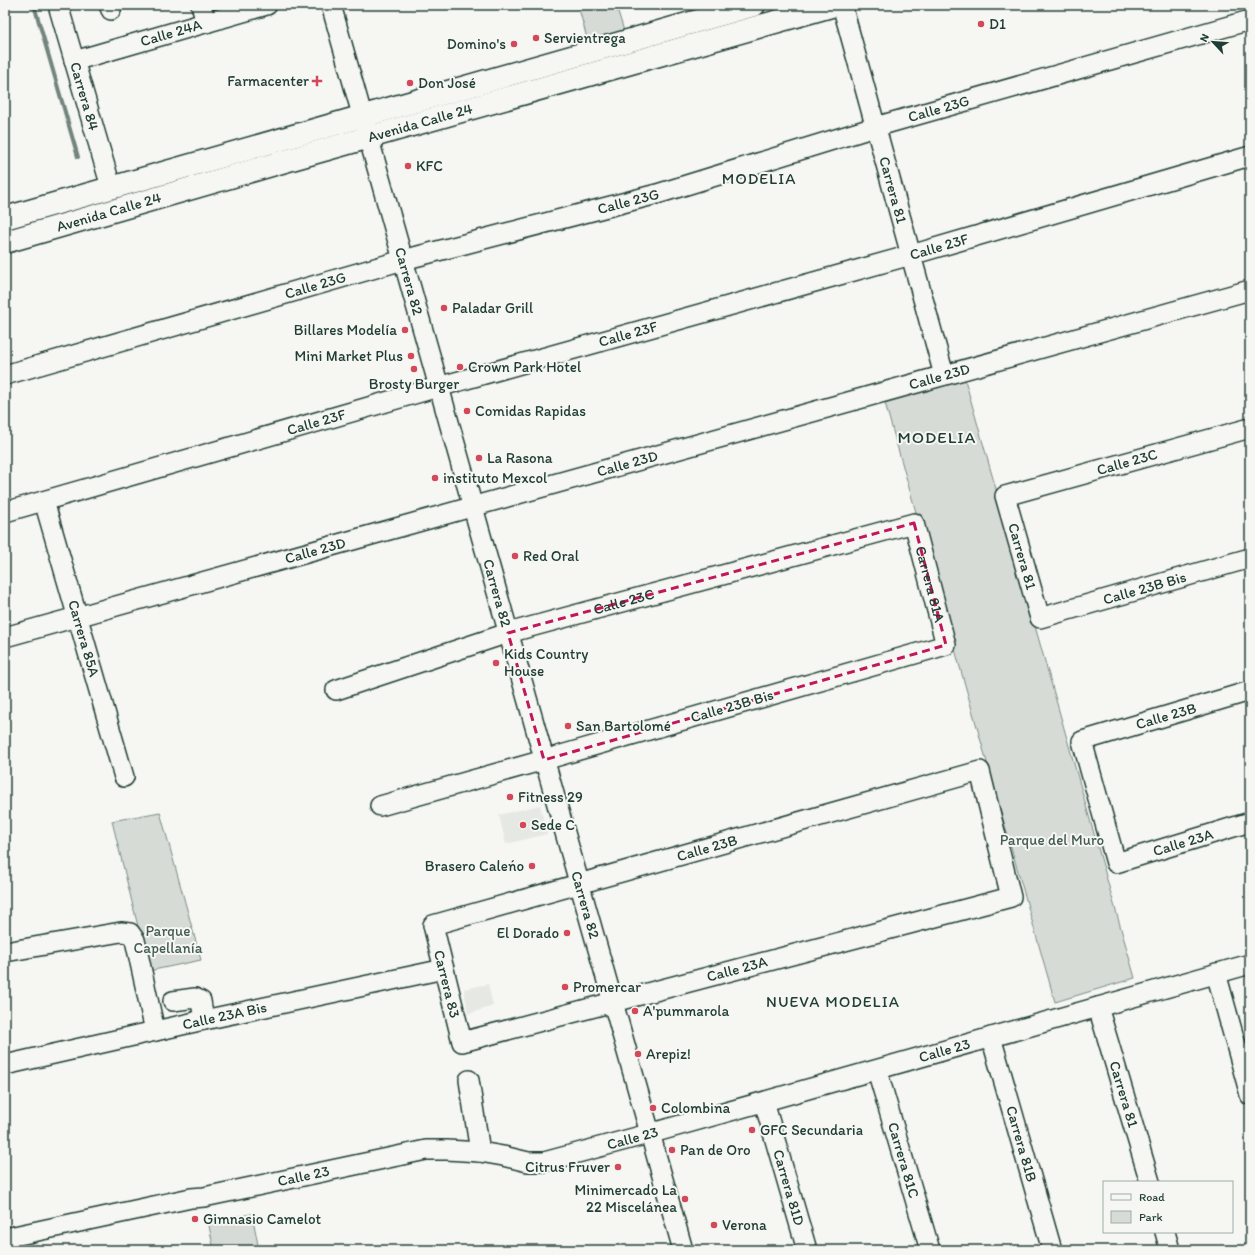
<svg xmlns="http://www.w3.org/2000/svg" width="1255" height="1255" font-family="Itim,sans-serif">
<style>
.built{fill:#e6e8e4}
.green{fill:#d6dbd6;stroke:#7a8c85}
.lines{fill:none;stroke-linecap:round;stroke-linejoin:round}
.stream{stroke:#72847d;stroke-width:4}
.minor-casing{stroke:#1f3d34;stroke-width:22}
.major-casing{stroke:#1f3d34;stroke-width:25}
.minor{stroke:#f6f6f2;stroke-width:19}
.major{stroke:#f6f6f2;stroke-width:22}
.marked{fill:none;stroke:#c2185b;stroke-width:3;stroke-dasharray:8 5;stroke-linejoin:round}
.poi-dot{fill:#d1495b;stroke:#f6f6f2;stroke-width:1.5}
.labels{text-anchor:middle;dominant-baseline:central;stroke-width:4;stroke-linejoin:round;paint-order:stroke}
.poi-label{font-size:15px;fill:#1f3d34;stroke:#f6f6f2;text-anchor:start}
.street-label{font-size:15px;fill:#1f3d34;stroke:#f6f6f2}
.park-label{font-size:15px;fill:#445d54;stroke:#f6f6f2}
.neighbourhood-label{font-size:16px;letter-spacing:1px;fill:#1f3d34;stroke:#f6f6f2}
.quarter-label{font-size:17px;letter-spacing:1px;fill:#1f3d34;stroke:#f6f6f2}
</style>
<rect width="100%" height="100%" fill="#f6f6f2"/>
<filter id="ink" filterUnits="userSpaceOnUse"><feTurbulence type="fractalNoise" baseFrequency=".025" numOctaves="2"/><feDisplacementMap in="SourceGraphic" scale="8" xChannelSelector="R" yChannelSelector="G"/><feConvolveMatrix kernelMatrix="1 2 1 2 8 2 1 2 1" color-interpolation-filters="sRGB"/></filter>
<g filter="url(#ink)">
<g class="built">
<path d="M540,805L547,834L506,844L499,815Z"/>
<path d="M488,984L493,1006L468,1014L464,989Z"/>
</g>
<g class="green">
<path d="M578,5H616L624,31L588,42Z"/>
<path d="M965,380L1135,978L1055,1002L885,403Z"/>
<path d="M160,812L201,960L149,971L112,821Z"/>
<path d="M252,1214L259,1250H214L208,1221Z"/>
</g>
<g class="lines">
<path class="stream" d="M34,5L78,157"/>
<g class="minor-casing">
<g id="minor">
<path id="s1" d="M58,5L111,187"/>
<path d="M109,5L111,10"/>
<path d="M201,5L206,23"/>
<path id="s2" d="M331,5L683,1250"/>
<path id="s3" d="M842,5L944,375"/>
<path id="s4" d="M74,61L267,5"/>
<path id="s5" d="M5,375L403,260L657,194L875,127L1250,20"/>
<path id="s6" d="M1250,428L1005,496L1040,618L1250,558"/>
<path id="s7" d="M44,501L124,777"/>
<path id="s8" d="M5,512L438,387L911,255L1250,156"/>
<path id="s9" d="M5,637L1250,290"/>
<path id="s10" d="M336,690L508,633L914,523L946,645L544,760L380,806"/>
<path id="s11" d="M1250,691L1082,741L1116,863L1250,822"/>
<path d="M980,771L1011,897L462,1042L433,925Z"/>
<path d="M5,952L121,932L130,933L135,940L155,1031"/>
<path d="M1216,973L1250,1095"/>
<path d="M173,1001L195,998L201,1001L204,1020"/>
<path id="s12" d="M1098,1007L1150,1182"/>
<path id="s13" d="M991,1037L1052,1250"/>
<path id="s14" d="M5,1065L204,1020L444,969"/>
<path id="s15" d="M877,1070L930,1250"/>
<path d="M469,1080L480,1152"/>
<path id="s16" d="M764,1102L807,1250"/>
<path d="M1165,1232L1170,1250"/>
<path id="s17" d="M5,1238L191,1198L204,1197L426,1150H447L480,1152L503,1156L528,1162H544L663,1130L1250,964"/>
</g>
</g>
<g class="major-casing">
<g id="major">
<path d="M5,218L754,5"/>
<path id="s18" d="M5,242L292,159L835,5"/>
</g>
</g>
<use href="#minor" class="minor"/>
<use href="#major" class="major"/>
</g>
</g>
<path class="marked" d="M914,523L946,645L544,760L508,633Z"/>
<g class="poi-dot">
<circle cx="981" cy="24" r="4"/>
<circle cx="536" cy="38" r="4"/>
<circle cx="514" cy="44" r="4"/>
<path d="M315 75h4v4h4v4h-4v4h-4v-4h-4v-4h4z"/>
<circle cx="410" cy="83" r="4"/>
<circle cx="408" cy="166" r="4"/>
<circle cx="444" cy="308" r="4"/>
<circle cx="405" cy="330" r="4"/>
<circle cx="411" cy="356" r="4"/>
<circle cx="460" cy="367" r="4"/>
<circle cx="414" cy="369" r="4"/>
<circle cx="467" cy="411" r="4"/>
<circle cx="479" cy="458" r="4"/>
<circle cx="435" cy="478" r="4"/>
<circle cx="515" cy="556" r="4"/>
<circle cx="496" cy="663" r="4"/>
<circle cx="568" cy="726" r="4"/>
<circle cx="510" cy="797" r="4"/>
<circle cx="523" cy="825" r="4"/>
<circle cx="532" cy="866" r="4"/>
<circle cx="567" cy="933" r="4"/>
<circle cx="565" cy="987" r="4"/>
<circle cx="635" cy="1011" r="4"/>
<circle cx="638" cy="1054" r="4"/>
<circle cx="653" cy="1108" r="4"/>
<circle cx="752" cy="1130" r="4"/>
<circle cx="672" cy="1150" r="4"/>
<circle cx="618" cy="1167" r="4"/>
<circle cx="685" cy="1199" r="4"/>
<circle cx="195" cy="1219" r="4"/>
<circle cx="714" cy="1225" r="4"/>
</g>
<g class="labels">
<g class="poi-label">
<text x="989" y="24">D1</text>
<text x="544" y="38">Servientrega</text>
<text x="506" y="44" text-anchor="end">Domino's</text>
<text x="309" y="81" text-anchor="end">Farmacenter</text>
<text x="418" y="83">Don José</text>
<text x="416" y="166">KFC</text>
<text x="452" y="308">Paladar Grill</text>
<text x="397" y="330" text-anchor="end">Billares Modelía</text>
<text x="403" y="356" text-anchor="end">Mini Market Plus</text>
<text x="468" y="367">Crown Park Hotel</text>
<text x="414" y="384" text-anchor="middle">Brosty Burger</text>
<text x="475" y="411">Comidas Rapidas</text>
<text x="487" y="458">La Rasona</text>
<text x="443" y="478">instituto Mexcol</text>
<text x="523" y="556">Red Oral</text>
<text x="504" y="654">Kids Country<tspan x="504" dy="17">House</tspan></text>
<text x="576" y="726">San Bartolomé</text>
<text x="518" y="797">Fitness 29</text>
<text x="531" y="825">Sede C</text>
<text x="524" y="866" text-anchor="end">Brasero Caleńo</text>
<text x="559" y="933" text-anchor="end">El Dorado</text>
<text x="573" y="987">Promercar</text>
<text x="643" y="1011">A'pummarola</text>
<text x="646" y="1054">Arepiz!</text>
<text x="661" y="1108">Colombina</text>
<text x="760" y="1130">GFC Secundaria</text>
<text x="680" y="1150">Pan de Oro</text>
<text x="610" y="1167" text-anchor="end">Citrus Fruver</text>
<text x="677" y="1190" text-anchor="end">Minimercado La<tspan x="677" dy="17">22 Miscelánea</tspan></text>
<text x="203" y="1219">Gimnasio Camelot</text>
<text x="722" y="1225">Verona</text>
</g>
<g class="street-label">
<text stroke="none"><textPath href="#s4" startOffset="101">Calle 24A</textPath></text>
<text stroke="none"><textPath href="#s1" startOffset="95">Carrera 84</textPath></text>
<text stroke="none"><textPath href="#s5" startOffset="971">Calle 23G</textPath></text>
<text stroke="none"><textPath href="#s18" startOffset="432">Avenida Calle 24</textPath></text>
<text stroke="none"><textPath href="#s3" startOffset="192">Carrera 81</textPath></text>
<text stroke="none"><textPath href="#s5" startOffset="647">Calle 23G</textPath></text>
<text stroke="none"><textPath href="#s18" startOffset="108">Avenida Calle 24</textPath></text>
<text stroke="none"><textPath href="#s8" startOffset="971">Calle 23F</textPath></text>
<text stroke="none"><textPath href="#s2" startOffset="287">Carrera 82</textPath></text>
<text stroke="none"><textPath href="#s5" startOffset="323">Calle 23G</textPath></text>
<text stroke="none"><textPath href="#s8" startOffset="648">Calle 23F</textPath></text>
<text stroke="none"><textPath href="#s9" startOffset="970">Calle 23D</textPath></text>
<text stroke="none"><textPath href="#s8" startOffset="324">Calle 23F</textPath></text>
<text transform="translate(1127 462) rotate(-16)">Calle 23C</text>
<text stroke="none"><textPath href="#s9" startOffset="646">Calle 23D</textPath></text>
<text stroke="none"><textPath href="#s9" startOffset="322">Calle 23D</textPath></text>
<text stroke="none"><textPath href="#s6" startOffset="317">Carrera 81</textPath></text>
<text stroke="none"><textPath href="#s10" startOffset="665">Carrera 81A</textPath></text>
<text stroke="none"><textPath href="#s6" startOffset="490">Calle 23B Bis</textPath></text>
<text stroke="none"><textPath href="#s2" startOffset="611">Carrera 82</textPath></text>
<text stroke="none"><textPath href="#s10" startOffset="301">Calle 23C</textPath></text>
<text stroke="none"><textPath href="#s7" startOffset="143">Carrera 85A</textPath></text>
<text transform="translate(732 706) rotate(-16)">Calle 23B Bis</text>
<text transform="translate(1166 716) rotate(-16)">Calle 23B</text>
<text stroke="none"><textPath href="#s11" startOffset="372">Calle 23A</textPath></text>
<text transform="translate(707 848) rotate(-16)">Calle 23B</text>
<text stroke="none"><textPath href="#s2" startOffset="935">Carrera 82</textPath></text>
<text transform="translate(737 969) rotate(-15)">Calle 23A</text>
<text transform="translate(447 984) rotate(76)">Carrera 83</text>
<text stroke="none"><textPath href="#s14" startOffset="225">Calle 23A Bis</textPath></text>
<text stroke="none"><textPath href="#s17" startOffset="965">Calle 23</textPath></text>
<text stroke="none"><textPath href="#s12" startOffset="91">Carrera 81</textPath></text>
<text stroke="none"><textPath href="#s17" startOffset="641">Calle 23</textPath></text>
<text stroke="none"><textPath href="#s13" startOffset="111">Carrera 81B</textPath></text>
<text stroke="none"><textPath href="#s15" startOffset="94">Carrera 81C</textPath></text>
<text stroke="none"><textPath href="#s17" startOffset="305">Calle 23</textPath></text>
<text stroke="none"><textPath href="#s16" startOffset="89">Carrera 81D</textPath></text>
</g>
<g class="park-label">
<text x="1052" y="840">Parque del Muro</text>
<text x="168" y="931">Parque<tspan x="168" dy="17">Capellanía</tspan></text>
</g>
<g class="neighbourhood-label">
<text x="759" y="178">MODELIA</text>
<text x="833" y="1001">NUEVA MODELIA</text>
</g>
<g class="quarter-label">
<text x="937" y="437">MODELIA</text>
</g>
</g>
<rect width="1255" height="1255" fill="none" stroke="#f6f6f2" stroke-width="20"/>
<rect x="10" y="10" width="1235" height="1235" fill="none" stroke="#1f3d34" stroke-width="1.5" filter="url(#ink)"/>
<rect x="1103" y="1181" width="130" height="52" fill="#f6f6f2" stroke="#a0aca6"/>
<rect x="1111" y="1194" width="20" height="6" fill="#f6f6f2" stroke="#a0aca6"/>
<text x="1139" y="1201" font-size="12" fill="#1f3d34">Road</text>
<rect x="1111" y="1211" width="20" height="12" fill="#d6dbd6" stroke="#a0aca6"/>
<text x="1139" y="1221" font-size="12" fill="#1f3d34">Park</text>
<g transform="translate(1213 42) rotate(296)" stroke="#f6f6f2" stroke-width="3" paint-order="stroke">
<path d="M0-3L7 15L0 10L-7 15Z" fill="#1f3d34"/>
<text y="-6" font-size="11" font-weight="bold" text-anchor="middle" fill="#1f3d34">N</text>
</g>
</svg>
